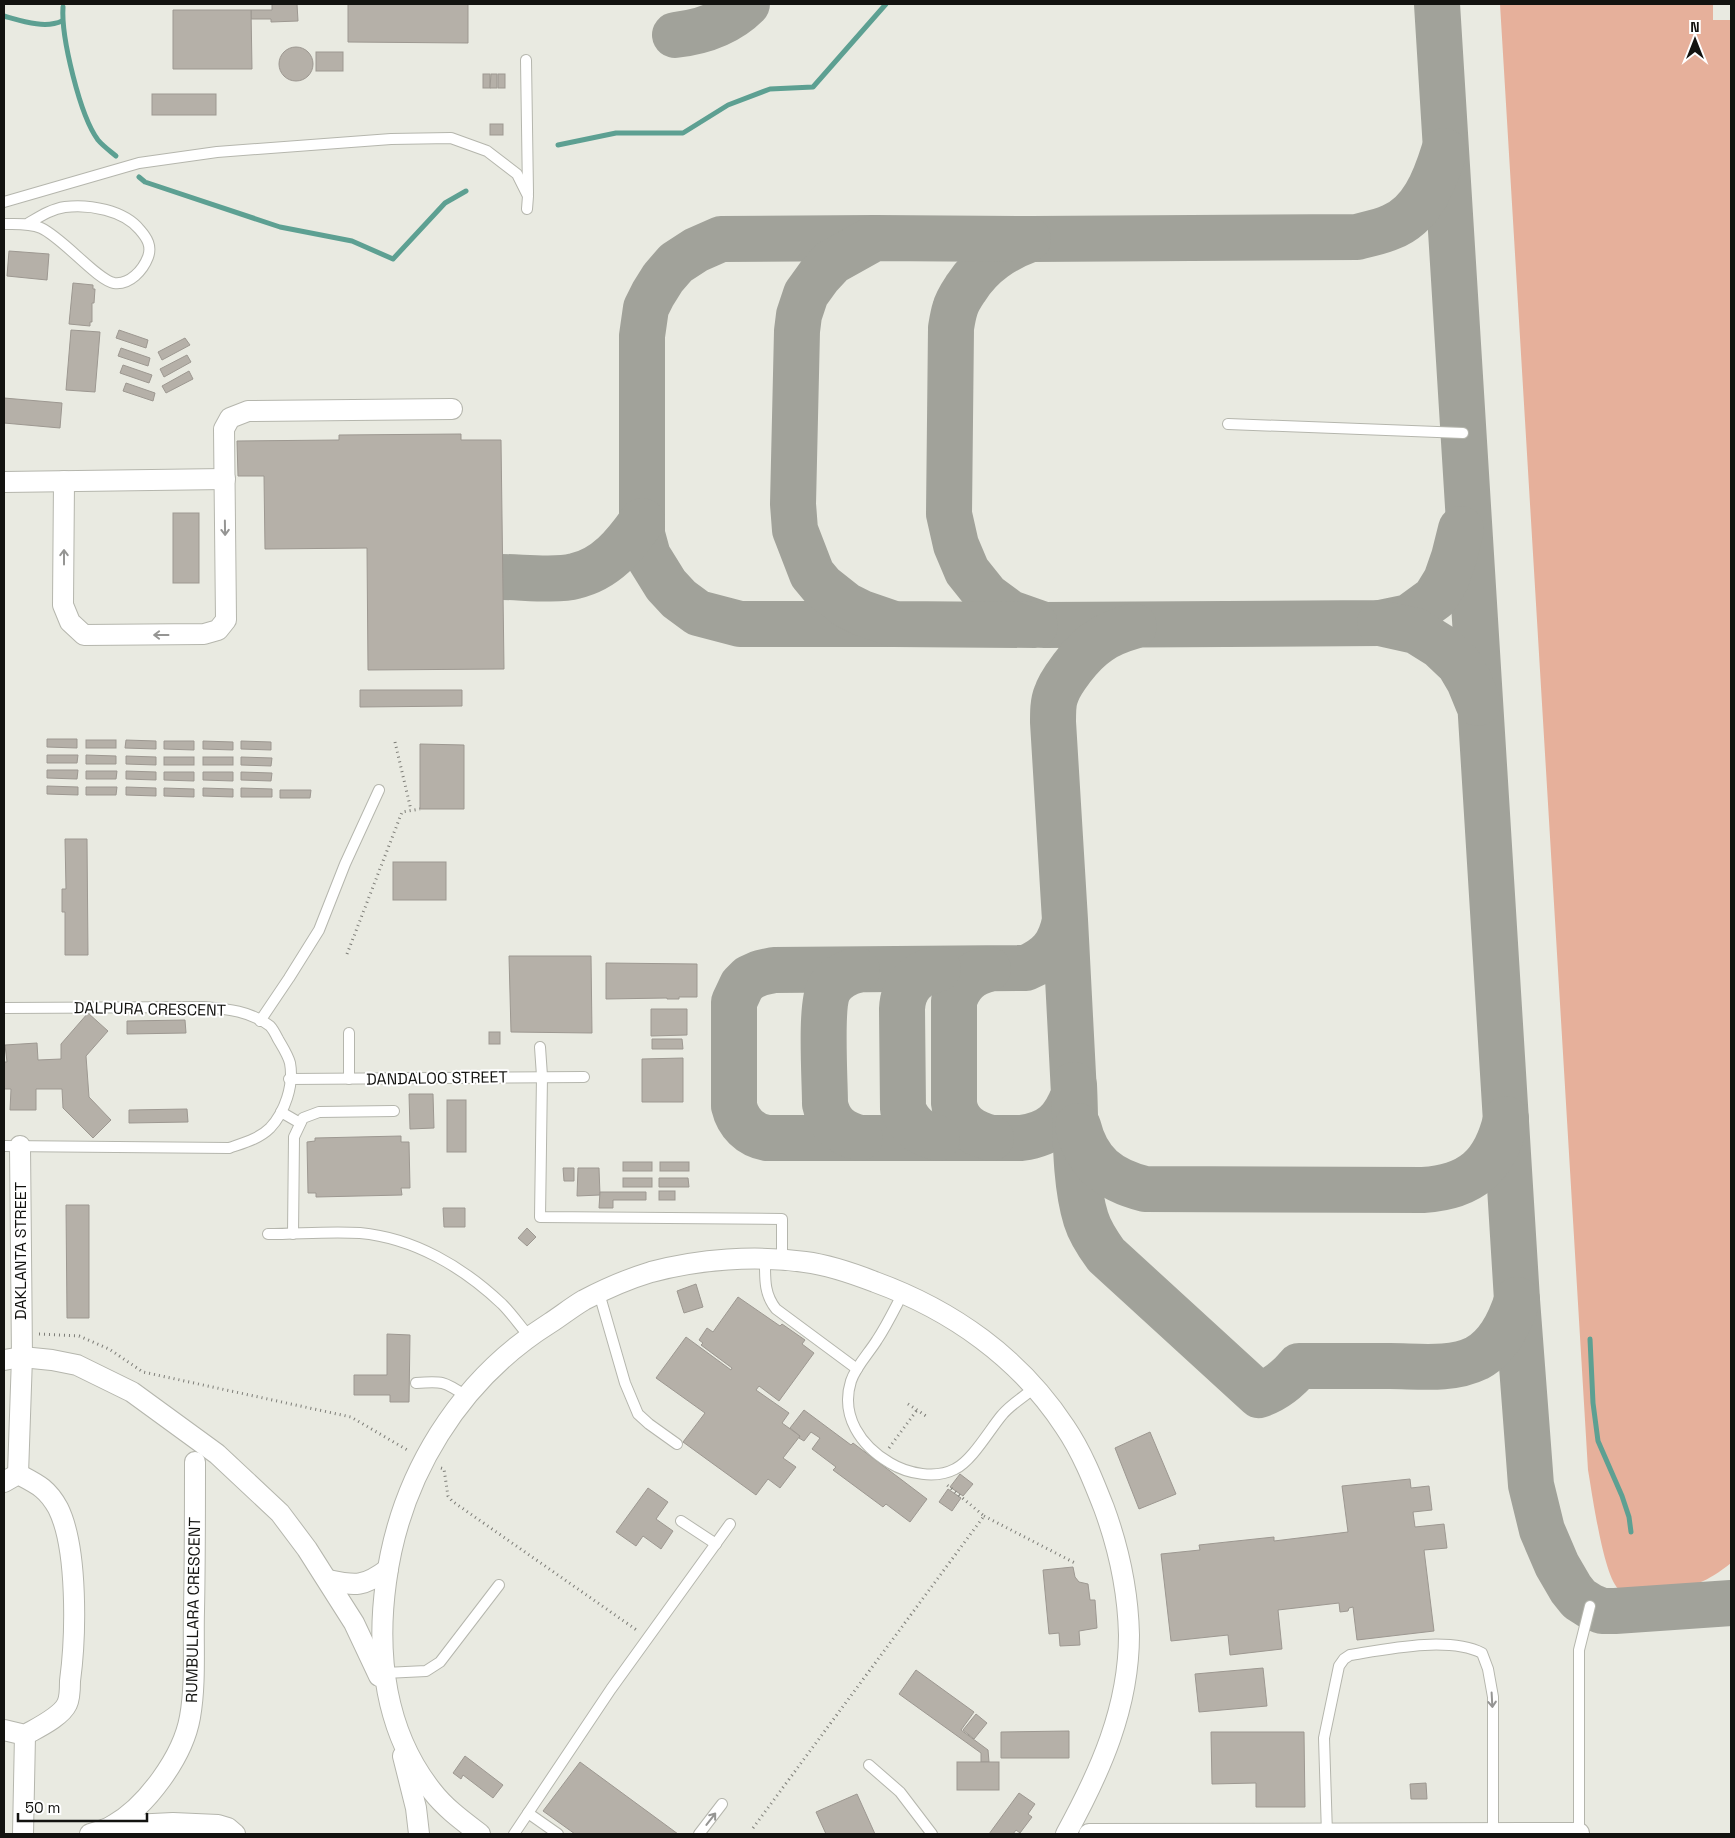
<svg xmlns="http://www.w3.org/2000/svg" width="1735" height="1838" font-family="'Space Grotesk',sans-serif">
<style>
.green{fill:#e6b09b}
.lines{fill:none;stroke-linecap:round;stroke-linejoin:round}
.stream{stroke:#5da092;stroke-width:5}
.taxiway{stroke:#a1a29a;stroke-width:46}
.building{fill:#b5b0a8;stroke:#9d9891}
.service-casing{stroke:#b5b6ad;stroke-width:12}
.minor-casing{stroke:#b5b6ad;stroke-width:22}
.path{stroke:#7d7d77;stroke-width:3;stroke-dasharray:1 4;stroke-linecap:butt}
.service{stroke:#fff;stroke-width:10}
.minor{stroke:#fff;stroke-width:20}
.oneway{stroke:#959593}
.labels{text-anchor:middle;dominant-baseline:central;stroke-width:4;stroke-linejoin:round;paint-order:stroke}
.street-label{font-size:16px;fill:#131310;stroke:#fff}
</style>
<rect width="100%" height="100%" fill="#e9eae1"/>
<path class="green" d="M1500,4H1713V20H1731V1563C1707,1582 1692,1588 1662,1591C1650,1592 1631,1597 1620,1590C1604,1581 1592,1492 1588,1470Z"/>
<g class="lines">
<g class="stream">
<path d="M63,7C61,37 80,116 98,140C103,146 110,151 116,156"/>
<path d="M4,16C22,21 45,29 62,21"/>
<path d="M558,145L616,133H683L728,105L770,89L813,87L886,4"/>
<path d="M139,177L145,182L280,227L352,241L393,259L445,203L466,191"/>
<path d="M1590,1339L1593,1403L1598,1441L1622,1496L1629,1517L1631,1532"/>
</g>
<g class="taxiway">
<path d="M1437,4L1517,1300L1531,1485L1542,1530L1557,1565L1571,1589L1579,1599L1590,1606L1602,1611H1615L1731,1603"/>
<path d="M675,35C702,32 727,24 747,4"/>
<path d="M1444,151C1435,180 1422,215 1391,227C1380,232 1368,234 1357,237L1031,239C1004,249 982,263 966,288C962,294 957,301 955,309C953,315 952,322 951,328L949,514L956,545L967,571L987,596L1010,613L1044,625L1380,623L1409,617L1435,598L1446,580L1454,557L1461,529"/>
<path d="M875,238L721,239L696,250L676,263L663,278L653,294L646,308L642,336V534L648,556L666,585L679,599L698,613L740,624H894"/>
<path d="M1028,239L875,238L832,262L819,276L806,294L799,315L797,331L793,504L795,530L812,574L822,586L846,605L862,613L894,624L1035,625"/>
<path d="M502,577C522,577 557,581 575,576C606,569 625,545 642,521"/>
<path d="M1380,623L1416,631L1440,646L1459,664L1469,681L1478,703"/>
<path d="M1065,920L1074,1094C1064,1121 1051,1134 1021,1138H767C750,1135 738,1123 734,1106V1002L742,985L749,978L760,973L774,970L1026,968C1049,958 1060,946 1065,920L1053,722C1053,713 1053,702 1056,695C1059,685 1066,676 1072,668C1090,644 1106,634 1134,626"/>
<path d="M988,969C970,974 960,983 954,1001V1103C956,1124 973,1133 991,1138"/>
<path d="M857,970C845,973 835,979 829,989C820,1006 825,1081 825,1104C829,1124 841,1133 860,1138"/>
<path d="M1074,1085C1076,1125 1074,1181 1086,1219C1090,1232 1098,1244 1106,1255L1259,1395C1275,1390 1288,1379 1299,1366C1329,1366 1360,1366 1390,1366C1417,1366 1451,1371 1477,1358C1499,1346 1510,1322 1517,1300"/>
<path d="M1078,1126C1087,1163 1109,1180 1145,1189L1423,1190C1471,1187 1495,1166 1506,1119"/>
<path d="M937,1138C920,1133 910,1126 903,1109L902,1009C903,987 916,973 938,969"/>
</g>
</g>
<g class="building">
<path d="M272,4H297L298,21L271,22V19H251V10H272Z"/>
<path d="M348,4H468V43L348,42Z"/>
<path d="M173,10H251L252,69H173Z"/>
<circle cx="296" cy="64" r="17"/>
<rect x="316" y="52" width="27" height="19"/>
<rect x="483" y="74" width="7" height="14"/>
<path d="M491,74H497V88H490Z"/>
<rect x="498" y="74" width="7" height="14"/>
<rect x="152" y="94" width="64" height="21"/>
<rect x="490" y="124" width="13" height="11"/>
<path d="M9,251L49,254L47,280L7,276Z"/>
<path d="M73,283L93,285V289H95L94,303H92V322H90V326L69,324Z"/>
<path d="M71,330L100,332L95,392L66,390Z"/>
<path d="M119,330L148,340L146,348L116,338Z"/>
<path d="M185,338L190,345L162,360L158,352Z"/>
<path d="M121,348L150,358L148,366L118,356Z"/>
<path d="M187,355L191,362L164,377L160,369Z"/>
<path d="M123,365L152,375L149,383L120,373Z"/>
<path d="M189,371L193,379L166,393L162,386Z"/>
<path d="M126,383L155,393L153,401L123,391Z"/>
<path d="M4,398L62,403L60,428L4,423Z"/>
<path d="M461,434V440H501L504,669L368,670L367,548L265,549L264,476H238L237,441L339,440V435Z"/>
<rect x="173" y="513" width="26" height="70"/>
<path d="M360,690H462V706L360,707Z"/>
<path d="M47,739H77V748L47,747Z"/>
<rect x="86" y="740" width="30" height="8"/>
<path d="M126,740L156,741V749L125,748Z"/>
<path d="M164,741H194V750L164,749Z"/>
<path d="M203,741L233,742V750L203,749Z"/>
<path d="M241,741L271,742V750L241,749Z"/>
<path d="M420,744L464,745V809H420Z"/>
<path d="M47,755H78L77,763H47Z"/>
<path d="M86,755L116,756V764H86Z"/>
<path d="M126,756L156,757V765L126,764Z"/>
<rect x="164" y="757" width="30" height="8"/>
<rect x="203" y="757" width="30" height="8"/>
<path d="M241,757L272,758L271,766L241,765Z"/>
<path d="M47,770H78L77,779L47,778Z"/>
<path d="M86,771H117L116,779H86Z"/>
<path d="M126,771L156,772V780L126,779Z"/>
<path d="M164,772H194V781L164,780Z"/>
<path d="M203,772H233V781L203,780Z"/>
<path d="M241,772L272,773L271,781L241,780Z"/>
<path d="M47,786L78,787V795L47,794Z"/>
<path d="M86,787H117L116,795H86Z"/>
<path d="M126,787L156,788V796L126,795Z"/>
<path d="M164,788L194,789V797L164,796Z"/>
<path d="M203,788L233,789V797L203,796Z"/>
<path d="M241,788L272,789V797H241Z"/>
<path d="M280,790H311L310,798H280Z"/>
<path d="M65,839H87L88,955H65V912H62V889H66Z"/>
<rect x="393" y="862" width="53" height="38"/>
<path d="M509,956H591L592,1033L511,1032Z"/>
<path d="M606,963L697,964V997H679V999H667V998L606,999Z"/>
<path d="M651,1009H687V1035L651,1036Z"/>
<path d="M88,1013L108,1031L86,1056L89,1097L111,1120L93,1138L63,1108L62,1089H36V1110H10L11,1089H4V1062H7L5,1045L37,1043L38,1060L61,1059V1044Z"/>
<path d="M185,1020L186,1033L127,1034V1021Z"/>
<rect x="489" y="1032" width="11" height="12"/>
<path d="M652,1039H682L683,1049H652Z"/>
<path d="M683,1058V1102H642V1059Z"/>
<path d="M409,1094H433L434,1128L410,1129Z"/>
<rect x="447" y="1100" width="19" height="52"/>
<path d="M187,1109L188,1122L129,1123V1110Z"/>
<path d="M401,1136V1142H409L410,1188H401L402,1195L316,1197V1193H308L307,1142L315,1141V1138Z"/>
<rect x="623" y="1162" width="29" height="9"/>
<rect x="660" y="1162" width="29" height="9"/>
<path d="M563,1168H574V1181H564Z"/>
<path d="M578,1168H599L600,1195L577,1196Z"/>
<rect x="623" y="1178" width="29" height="9"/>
<path d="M659,1178H688L689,1187H659Z"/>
<rect x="659" y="1191" width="16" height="9"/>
<path d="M600,1192H646V1200H613V1208H599Z"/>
<path d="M66,1205H89V1318H67Z"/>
<path d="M443,1208H465V1227H444Z"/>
<path d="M527,1228L536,1237L527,1246L518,1238Z"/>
<path d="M696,1284L703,1307L684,1313L677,1291Z"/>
<path d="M738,1297L780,1326L782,1324L805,1340L802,1344L814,1353L779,1401L759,1386L756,1390L789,1413L782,1423L800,1436L783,1458L796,1467L780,1488L768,1479L756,1495L683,1442L705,1413L656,1378L686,1337L731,1370L732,1368L701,1345L703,1343L699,1340L707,1328L713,1332Z"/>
<path d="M387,1334L410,1335L409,1402H390V1395H354V1375H387Z"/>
<path d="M804,1410L851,1445L853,1443L927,1499L910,1522L886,1504L883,1507L833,1470L836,1467L812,1449L820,1438L811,1432L804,1441L799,1438L800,1436L790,1428Z"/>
<path d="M1150,1432L1176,1494L1139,1509L1115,1448Z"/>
<path d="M960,1474L973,1484L963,1496L950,1487Z"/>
<path d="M1410,1479L1411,1488L1429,1486L1432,1510L1413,1512L1415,1527L1444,1524L1447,1548L1424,1550L1434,1631L1357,1640L1353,1607L1349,1608L1348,1611L1340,1612L1339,1603L1278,1610L1282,1649L1230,1655L1228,1635L1171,1641L1161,1554L1200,1550L1199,1545L1274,1537V1541L1348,1532L1342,1486Z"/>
<path d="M648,1488L668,1502L656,1519L673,1531L661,1549L643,1536L636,1546L616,1532Z"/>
<path d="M948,1489L961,1498L952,1511L939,1502Z"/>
<path d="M1073,1567L1075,1577L1079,1582L1088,1584L1090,1600H1095L1097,1628L1079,1631L1080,1645L1060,1646L1059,1633L1049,1634L1043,1570Z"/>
<path d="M1263,1668L1267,1706L1199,1712L1195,1674Z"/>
<path d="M916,1670L974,1712L961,1730L988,1750L989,1762H981V1753L899,1694Z"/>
<path d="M976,1714L987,1723L974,1739L963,1730Z"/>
<path d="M1069,1731V1758H1001V1732Z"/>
<path d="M1211,1732H1304L1305,1807H1256V1783L1212,1784Z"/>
<path d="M465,1756L503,1785L493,1798L463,1775L461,1779L453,1773Z"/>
<path d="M580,1762L678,1834H575L543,1811Z"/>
<rect x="957" y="1762" width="42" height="28"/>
<path d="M1426,1783L1427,1799H1411L1410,1784Z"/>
<path d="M1019,1793L1035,1804L1028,1814L1032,1817L1020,1833L1016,1830L1013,1834H989Z"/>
<path d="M857,1794L875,1834H826L816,1812Z"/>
</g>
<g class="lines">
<g class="service-casing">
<g id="service">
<path d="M526,60L528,193"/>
<path d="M4,202L139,163L217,152L391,139L451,138L487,151L517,174L528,196L527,209"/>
<path d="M4,224C16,224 30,223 41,228C63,238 97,280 114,283C130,285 143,270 148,257C152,246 147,238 140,230C124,210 89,204 65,207C51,209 39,217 27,224"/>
<path d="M1228,424L1463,433"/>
<path d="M4,1008L204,1007C228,1009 250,1011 270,1026C273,1029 276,1035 278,1039C282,1046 288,1055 290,1063C294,1085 285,1112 270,1128C259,1139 243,1143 229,1148L4,1146"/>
<path d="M260,1021L289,978L319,930L345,864L379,790"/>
<path d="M349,1033V1079"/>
<path d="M540,1047L542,1076L540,1217L782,1219V1260"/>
<path d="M289,1079L584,1077"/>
<path d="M281,1112L300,1123"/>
<path d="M268,1234C298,1234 330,1231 360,1233C414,1238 463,1267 502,1304C512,1314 520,1326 529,1336"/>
<path d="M293,1234L294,1137L303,1118L319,1112L394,1111"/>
<path d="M765,1259C765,1279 764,1294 776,1309L857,1369"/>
<path d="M599,1293L625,1383L638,1414L649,1424L677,1444"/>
<path d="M903,1293C895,1308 887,1325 877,1340C869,1353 856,1366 851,1381C840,1416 861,1446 890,1463C908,1474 936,1479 955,1469C972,1461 990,1429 1002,1415C1011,1404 1024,1397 1034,1388"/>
<path d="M416,1383C442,1381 444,1381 466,1396"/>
<path d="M681,1521L716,1544"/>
<path d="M385,1673L426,1671L440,1662L499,1585"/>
<path d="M869,1765L900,1792L932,1834"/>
<path d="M528,1813L558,1834"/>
<path d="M514,1834L611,1689L730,1524"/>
<path d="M699,1834L722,1804"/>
<path d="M1327,1834L1324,1738L1339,1666L1344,1659L1350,1655C1387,1649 1448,1636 1482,1653L1488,1669L1493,1697V1833"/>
<path d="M1579,1834V1650L1590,1606"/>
</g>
</g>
<g class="minor-casing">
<g id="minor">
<path d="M64,481L63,605L70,622L84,635L204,634L218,630L226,620L224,429L230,418L248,411L452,409"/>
<path d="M4,482L225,479"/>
<path d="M4,1360L22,1357L52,1360L77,1365L132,1392L217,1454L280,1513L307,1549L354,1623L379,1676"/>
<path d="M18,1474L22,1357L20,1146"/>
<path d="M4,1482L18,1474C37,1484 47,1488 58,1508C78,1548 76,1636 70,1681C70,1687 70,1698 67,1704C61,1717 37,1728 25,1735L4,1730"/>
<path d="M328,1580C356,1586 364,1587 388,1569"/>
<path d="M403,1756L416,1808L419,1834"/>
<path d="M112,1827V1826L173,1823L218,1825L228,1828L235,1834"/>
<path d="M23,1834L25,1735"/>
<path d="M90,1834C97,1832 105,1830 112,1826C146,1807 183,1757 190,1717C196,1683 193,1646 194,1611C195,1561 195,1512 195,1462"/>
<path d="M480,1834C463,1821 445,1808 432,1791C385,1732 376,1655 386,1582C400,1476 459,1380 550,1323C561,1316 572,1307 584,1300C605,1289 628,1279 651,1272C700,1259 755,1255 805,1262C829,1265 852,1273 875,1282C952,1310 1020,1358 1065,1427C1082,1452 1093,1480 1104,1508C1119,1549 1128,1591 1129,1635C1129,1708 1100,1772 1066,1834"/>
<path d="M1089,1834L1579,1833"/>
</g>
</g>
<g class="path">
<path d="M395,742L411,810"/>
<path d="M347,954L402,812L420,809"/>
<path d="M39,1334L79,1336L109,1349L143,1372L351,1417L409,1451"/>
<path d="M908,1404L926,1416"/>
<path d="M889,1448L917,1410"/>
<path d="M441,1468L444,1469L448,1496L452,1501L638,1631"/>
<path d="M984,1516L1075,1563"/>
<path d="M753,1828L984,1516L947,1485"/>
</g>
<use href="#service" class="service"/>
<use href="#minor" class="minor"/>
</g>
<defs><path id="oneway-shaft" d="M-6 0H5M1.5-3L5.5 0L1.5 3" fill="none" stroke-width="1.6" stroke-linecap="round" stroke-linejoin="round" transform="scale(1.25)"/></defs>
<g class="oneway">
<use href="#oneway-shaft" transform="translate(225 528) rotate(89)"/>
<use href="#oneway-shaft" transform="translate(64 557) rotate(-90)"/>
<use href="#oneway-shaft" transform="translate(161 635) rotate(180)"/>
<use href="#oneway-shaft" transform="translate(1492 1700) rotate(87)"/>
<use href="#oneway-shaft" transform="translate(711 1819) rotate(-52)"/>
</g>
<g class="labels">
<g class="street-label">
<text transform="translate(150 1009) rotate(1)">DALPURA CRESCENT</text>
<text transform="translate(437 1078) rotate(-1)">DANDALOO STREET</text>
<text transform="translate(20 1251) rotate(-90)">DAKLANTA STREET</text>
<text transform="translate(193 1610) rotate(-89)">RUMBULLARA CRESCENT</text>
</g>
</g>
<rect width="1735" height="1838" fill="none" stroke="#131310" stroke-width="10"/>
<g transform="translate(1695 40)" stroke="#ffffff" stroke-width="4" paint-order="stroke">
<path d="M0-4L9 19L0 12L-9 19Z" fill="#131310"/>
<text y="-8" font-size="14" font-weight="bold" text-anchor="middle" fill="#131310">N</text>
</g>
<path d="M18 1813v8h129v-8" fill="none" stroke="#131310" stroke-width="2.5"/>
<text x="25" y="1813" font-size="15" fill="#131310" stroke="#ffffff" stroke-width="4" paint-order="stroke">50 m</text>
</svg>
